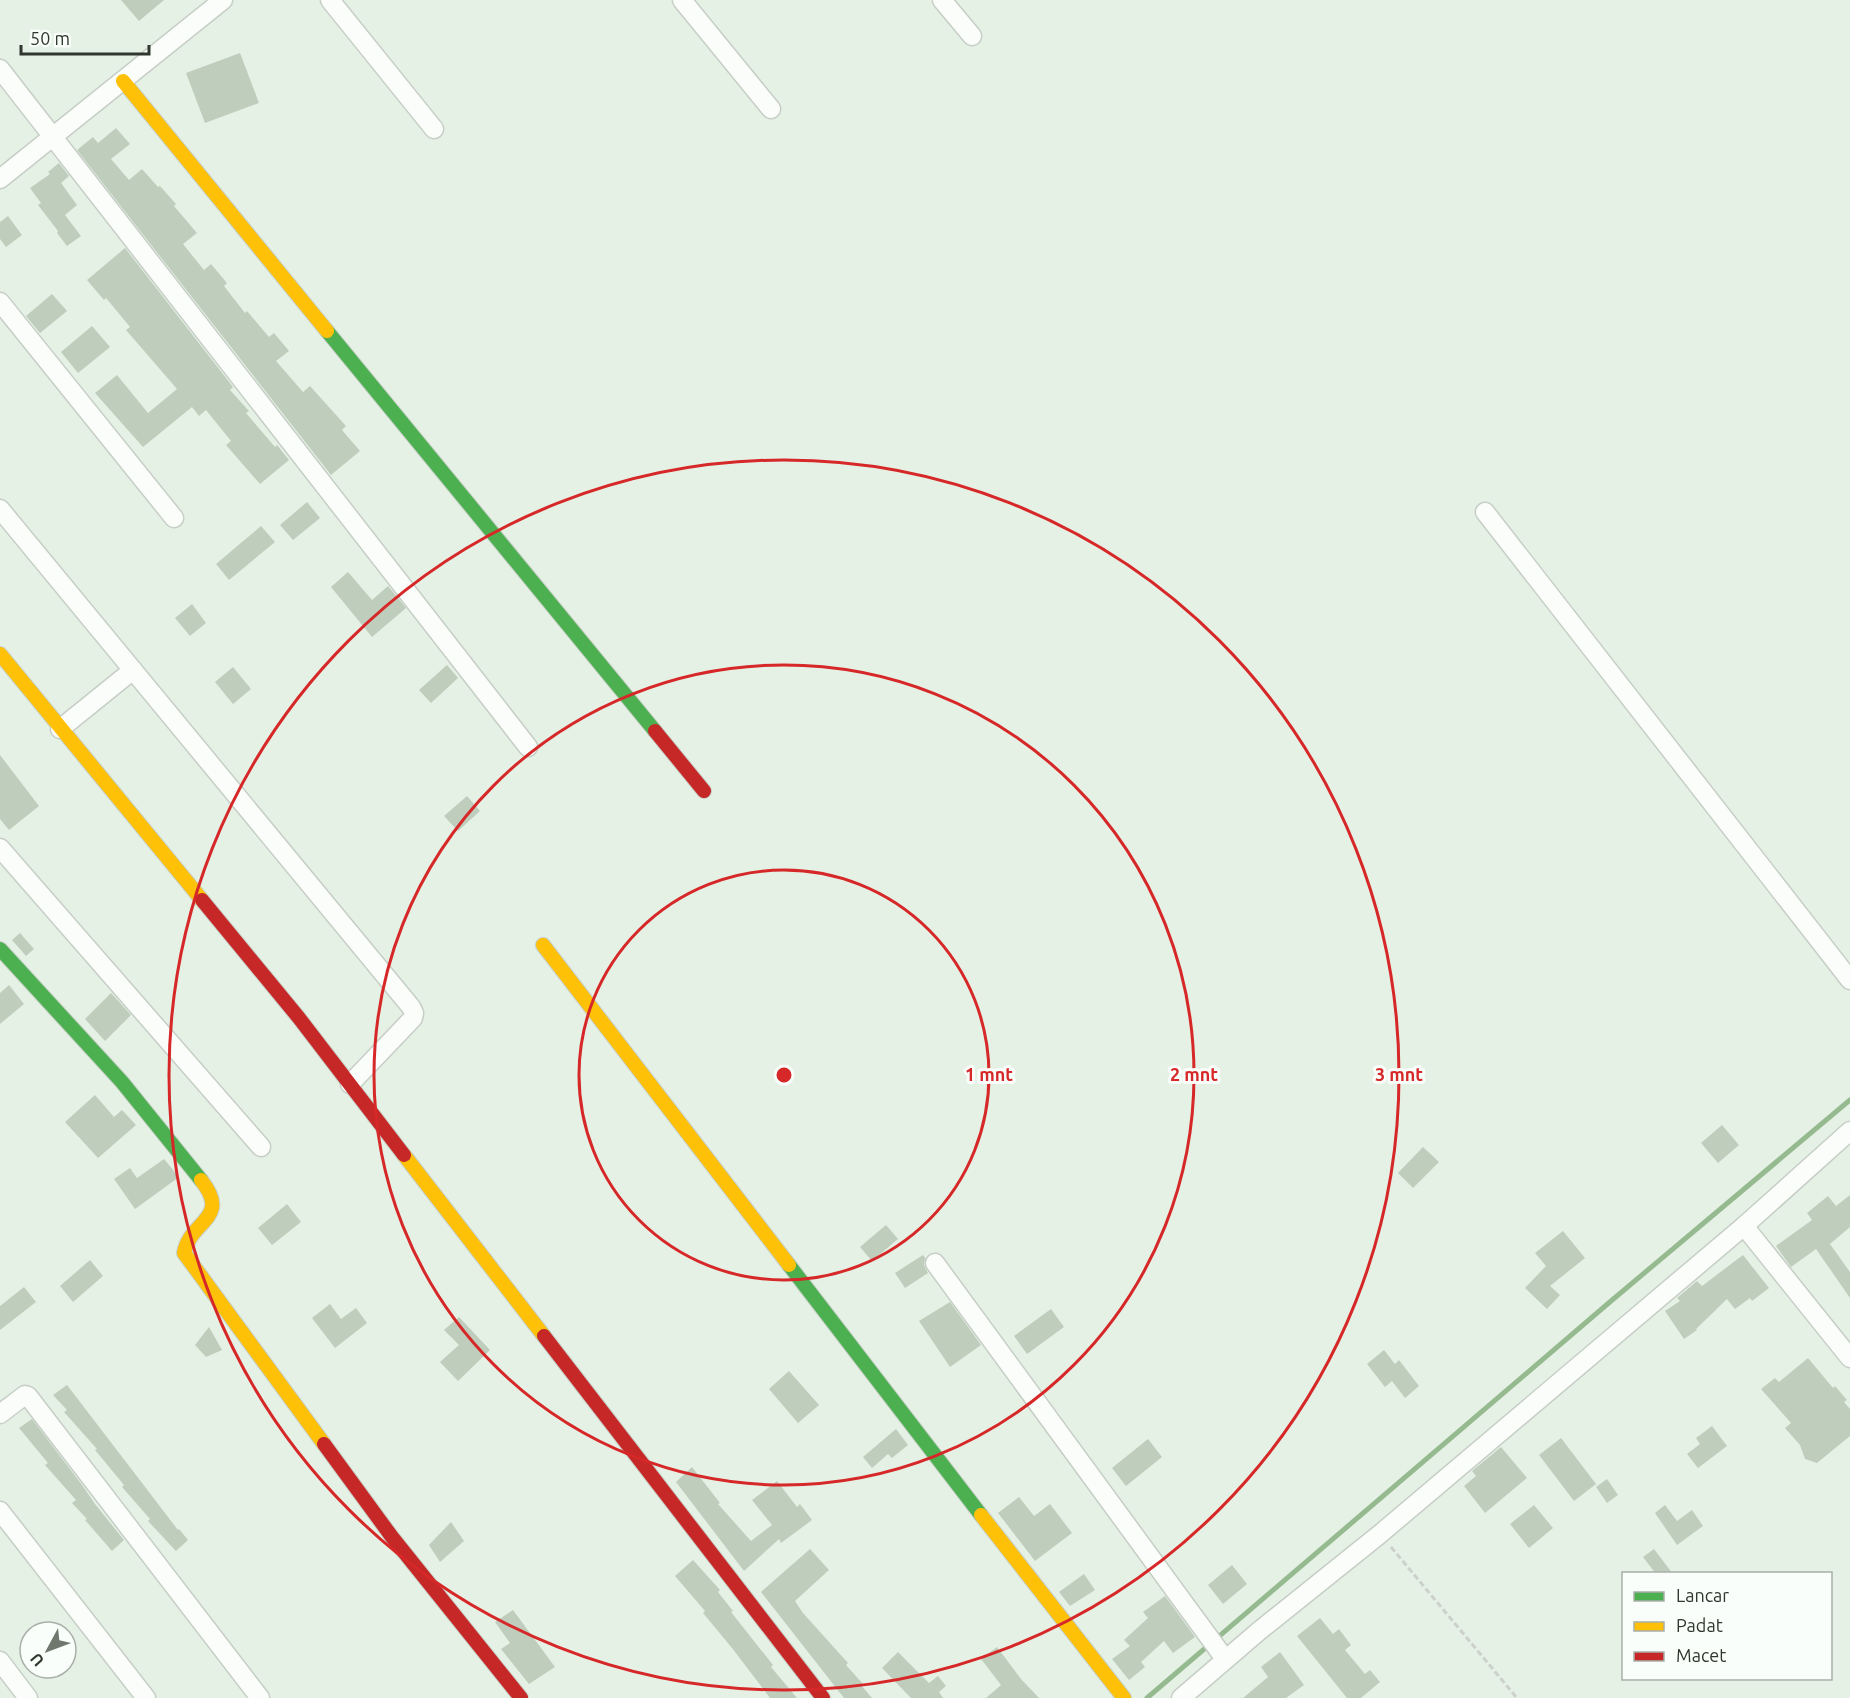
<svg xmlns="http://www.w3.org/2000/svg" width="1850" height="1698" font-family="Ubuntu,sans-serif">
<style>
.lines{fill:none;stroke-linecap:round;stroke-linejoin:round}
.stream{stroke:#96ba90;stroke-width:5}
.building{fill:#bfcdbd}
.street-casing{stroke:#c6cec6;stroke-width:21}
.fast-casing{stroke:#c6cec6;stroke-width:16}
.slow-casing{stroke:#c6cec6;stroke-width:16}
.jam-casing{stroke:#c6cec6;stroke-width:16}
.path{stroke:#cdd1cb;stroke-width:3;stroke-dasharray:6 3;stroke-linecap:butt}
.street{stroke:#fbfdfb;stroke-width:18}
.fast{stroke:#4caf50;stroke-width:14}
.slow{stroke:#ffc107;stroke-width:14}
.jam{stroke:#c62828;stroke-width:14}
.ring{fill:none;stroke:#d62828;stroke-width:3}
.centre{fill:#d62828;stroke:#fafefa;stroke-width:3}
.ring-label{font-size:18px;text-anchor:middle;font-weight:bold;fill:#d62828;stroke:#fafefa;stroke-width:6;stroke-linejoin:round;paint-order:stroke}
</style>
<rect width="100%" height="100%" fill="#e6f1e5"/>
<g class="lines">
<path class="stream" d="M1147,1698L1611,1301L1850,1100"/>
</g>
<g class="building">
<path d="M121,0H164L139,21Z"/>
<path d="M240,53L259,103L205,123L186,73Z"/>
<path d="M116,128L130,144L111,159L129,180L142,169L158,187L160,186L176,204L174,206L197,233L183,244L204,270L211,264L227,283L224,286L245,313L247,311L269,337L274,333L289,351L276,361L303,392L310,386L346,426L342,430L360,451L331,475L77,150L93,137L98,143Z"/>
<path d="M59,163L69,176L61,183L77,205L65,215L81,236L67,246L57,233L58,231L38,205L41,203L30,188L50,174L48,172Z"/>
<path d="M8,216L22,235L6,247L0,239V222Z"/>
<path d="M125,248L233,387L230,390L249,411L246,413L275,447L277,445L289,460L260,484L226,445L231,441L206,410L199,416L192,407L143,447L95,393L117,375L148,413L177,389L126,330L130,327L106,298L104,300L87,280Z"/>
<path d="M52,294L67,311L40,333L26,316Z"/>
<path d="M92,326L110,347L78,373L61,352Z"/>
<path d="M307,502L320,518L293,540L280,525Z"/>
<path d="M261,526L275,542L229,580L216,564Z"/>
<path d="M348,572L372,600L388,586L406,608L372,637L331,587Z"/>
<path d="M192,604L206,623L190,636L175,618Z"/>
<path d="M447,665L458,678L431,703L419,690Z"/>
<path d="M233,667L251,689L233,704L215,682Z"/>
<path d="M0,755L39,806L9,830L0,819Z"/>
<path d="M467,796L480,811L458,831L444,816Z"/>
<path d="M20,933L34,949L26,956L12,940Z"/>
<path d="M9,985L24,1004L0,1024V993Z"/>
<path d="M111,993L131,1015L105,1041L85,1019Z"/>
<path d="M95,1095L114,1117L122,1110L136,1125L98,1158L65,1122Z"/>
<path d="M1722,1125L1739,1145L1718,1163L1701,1143Z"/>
<path d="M1423,1147L1439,1162L1413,1188L1398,1173Z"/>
<path d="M164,1159L179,1177L135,1209L114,1179L130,1168L137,1178Z"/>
<path d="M1850,1195V1227L1830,1244L1850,1272V1298L1816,1249L1791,1267L1776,1246L1812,1220L1807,1213L1828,1196L1836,1206Z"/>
<path d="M287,1204L301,1222L272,1245L258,1228Z"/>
<path d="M886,1225L898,1239L872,1261L860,1247Z"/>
<path d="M1563,1231L1585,1258L1550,1286L1560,1295L1547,1309L1525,1288L1546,1266L1535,1253Z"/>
<path d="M923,1255L925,1258L924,1265L928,1273L905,1288L895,1273Z"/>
<path d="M1743,1255L1769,1288L1752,1301L1750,1298L1735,1309L1727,1299L1696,1329L1697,1330L1684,1339L1665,1311L1680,1301L1677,1298L1697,1281L1702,1286Z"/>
<path d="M90,1260L103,1276L73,1302L60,1286Z"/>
<path d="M24,1287L36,1302L0,1330V1306Z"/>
<path d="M950,1302L981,1345L950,1367L919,1321Z"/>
<path d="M330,1304L341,1319L356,1308L367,1323L335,1348L312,1318Z"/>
<path d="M1051,1309L1064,1327L1027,1354L1014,1336Z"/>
<path d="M459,1317L490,1350L458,1381L440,1362L459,1345L444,1330Z"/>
<path d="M209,1327L222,1350L206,1357L195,1345Z"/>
<path d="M1384,1350L1395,1364L1399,1360L1419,1386L1405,1398L1392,1381L1385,1387L1367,1364Z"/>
<path d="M1808,1358L1833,1388L1835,1386L1847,1400L1844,1402L1850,1409V1436L1817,1463L1805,1459L1800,1445L1785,1428L1791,1423L1761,1389L1775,1378L1779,1382Z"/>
<path d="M789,1371L819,1405L798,1423L769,1389Z"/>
<path d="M67,1385L178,1530L179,1529L188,1540L176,1551L148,1521L150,1519L122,1487L124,1485L95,1450L97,1449L64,1412L67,1410L53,1395Z"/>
<path d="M32,1419L82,1485L95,1504L124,1540L112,1551L85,1520L87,1519L72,1503L76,1500L45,1465L48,1463L19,1428Z"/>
<path d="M1712,1426L1727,1446L1698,1468L1687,1454L1700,1444L1696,1438Z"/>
<path d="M896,1429L908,1445L892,1458L888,1454L872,1468L863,1457Z"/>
<path d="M1561,1438L1596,1484L1574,1501L1539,1455Z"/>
<path d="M1148,1439L1162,1457L1126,1486L1112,1468Z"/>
<path d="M1501,1447L1527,1478L1485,1513L1464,1486L1476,1476L1472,1471Z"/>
<path d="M692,1467L720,1503L718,1504L751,1541L772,1525L752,1500L777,1481L797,1507L800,1504L812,1520L781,1543L779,1539L744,1571L676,1482Z"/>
<path d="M1607,1479L1618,1495L1607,1503L1596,1487Z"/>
<path d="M1019,1497L1034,1516L1050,1504L1072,1533L1035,1561L998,1513Z"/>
<path d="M1534,1505L1553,1528L1529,1548L1510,1524Z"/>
<path d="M1665,1505L1677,1521L1692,1510L1703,1526L1677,1545L1655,1513Z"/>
<path d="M451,1522L464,1541L440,1562L429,1545Z"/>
<path d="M810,1549L829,1570L795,1601L803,1613L848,1663L846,1665L863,1684L861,1685L872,1698H844L761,1592Z"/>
<path d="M1654,1549L1673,1574H1656L1643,1557Z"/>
<path d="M693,1560L720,1590L718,1592L733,1611L731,1612L773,1665L771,1667L797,1698H770L732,1648L703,1613L705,1611L675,1576Z"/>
<path d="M1232,1565L1247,1584L1223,1604L1208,1585Z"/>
<path d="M1084,1574L1095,1590L1070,1606L1059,1592Z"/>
<path d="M1165,1596L1195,1637L1173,1653L1164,1641L1141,1662L1145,1667L1129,1680L1112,1659L1130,1646L1124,1640L1148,1618L1143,1612Z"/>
<path d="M513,1610L555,1667L529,1684L501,1649L510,1643L495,1622Z"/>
<path d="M1320,1618L1333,1634L1339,1629L1351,1645L1345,1650L1365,1674L1370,1670L1380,1682L1361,1698H1347L1297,1636Z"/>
<path d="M997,1647L1021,1679L1039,1698H986L1001,1685L981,1659Z"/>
<path d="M898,1652L929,1683L938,1676L946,1686L939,1692L943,1698H911L882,1668Z"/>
<path d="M1280,1652L1304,1685L1286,1698H1243L1268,1677L1261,1667Z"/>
</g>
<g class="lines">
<g class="street-casing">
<g id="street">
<path d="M330,0L434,129"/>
<path d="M682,0L771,109"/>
<path d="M942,0L972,36"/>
<path d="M0,69L528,747"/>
<path d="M0,179L223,0"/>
<path d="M0,302L174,518"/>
<path d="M0,509L411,1007L414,1013L413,1018L350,1084"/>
<path d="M1485,512L1850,980"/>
<path d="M60,729L133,670"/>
<path d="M0,848L261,1147"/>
<path d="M1744,1226L1850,1358"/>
<path d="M935,1263L1225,1659"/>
<path d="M0,1414L25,1395L28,1396L260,1698"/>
<path d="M0,1511L146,1698"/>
<path d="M0,1661L28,1698"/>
<path d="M1181,1698L1259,1631L1380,1534L1744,1226L1850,1131"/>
</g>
</g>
<g class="fast-casing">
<g id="fast">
<path d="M327,331L655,731"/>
<path d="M0,949L122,1082L201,1180"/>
<path d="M789,1265L981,1515"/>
</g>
</g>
<g class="slow-casing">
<g id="slow">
<path d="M123,81L327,331"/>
<path d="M0,654L202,900"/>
<path d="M543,945L789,1265"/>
<path d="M404,1155L544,1336"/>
<path d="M201,1180C232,1219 190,1220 184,1253L324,1444"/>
<path d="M981,1515L1124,1698"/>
</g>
</g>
<g class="jam-casing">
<g id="jam">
<path d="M655,731L704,791"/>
<path d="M202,900L299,1018L404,1155"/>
<path d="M544,1336L823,1698"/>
<path d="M324,1444L392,1537L521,1698"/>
</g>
</g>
<path class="path" d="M1391,1547L1517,1698"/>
<use href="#street" class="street"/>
<use href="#fast" class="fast"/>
<use href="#slow" class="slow"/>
<use href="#jam" class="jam"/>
</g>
<g class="ring">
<circle cx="784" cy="1075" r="205"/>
<circle cx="784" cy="1075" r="410"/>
<circle cx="784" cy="1075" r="615"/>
</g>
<circle cx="784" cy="1075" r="9" class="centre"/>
<g class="ring-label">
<text x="989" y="1081">1 mnt</text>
<text x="1194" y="1081">2 mnt</text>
<text x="1399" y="1081">3 mnt</text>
</g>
<rect x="1622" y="1572" width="210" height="108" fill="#fafefa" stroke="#a9aea8" stroke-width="1.5"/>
<rect x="1634" y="1592" width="30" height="9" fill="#4caf50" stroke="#a9aea8" stroke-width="1.5"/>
<text x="1676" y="1602" font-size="18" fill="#30372e">Lancar</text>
<rect x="1634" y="1622" width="30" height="9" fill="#ffc107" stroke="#a9aea8" stroke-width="1.5"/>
<text x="1676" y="1632" font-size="18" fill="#30372e">Padat</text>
<rect x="1634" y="1652" width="30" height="9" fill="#c62828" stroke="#a9aea8" stroke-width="1.5"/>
<text x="1676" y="1662" font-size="18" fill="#30372e">Macet</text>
<g transform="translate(48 1650) rotate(229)"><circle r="28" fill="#fafefa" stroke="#a9aea8" stroke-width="1.5"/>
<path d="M0-4.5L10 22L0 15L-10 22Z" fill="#70786e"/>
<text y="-9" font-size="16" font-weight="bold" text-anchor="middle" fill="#30372e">U</text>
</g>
<path d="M21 45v9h128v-9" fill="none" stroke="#30372e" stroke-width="3"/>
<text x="30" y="45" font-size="18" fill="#30372e" stroke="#fafefa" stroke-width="4.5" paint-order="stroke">50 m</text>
</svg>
